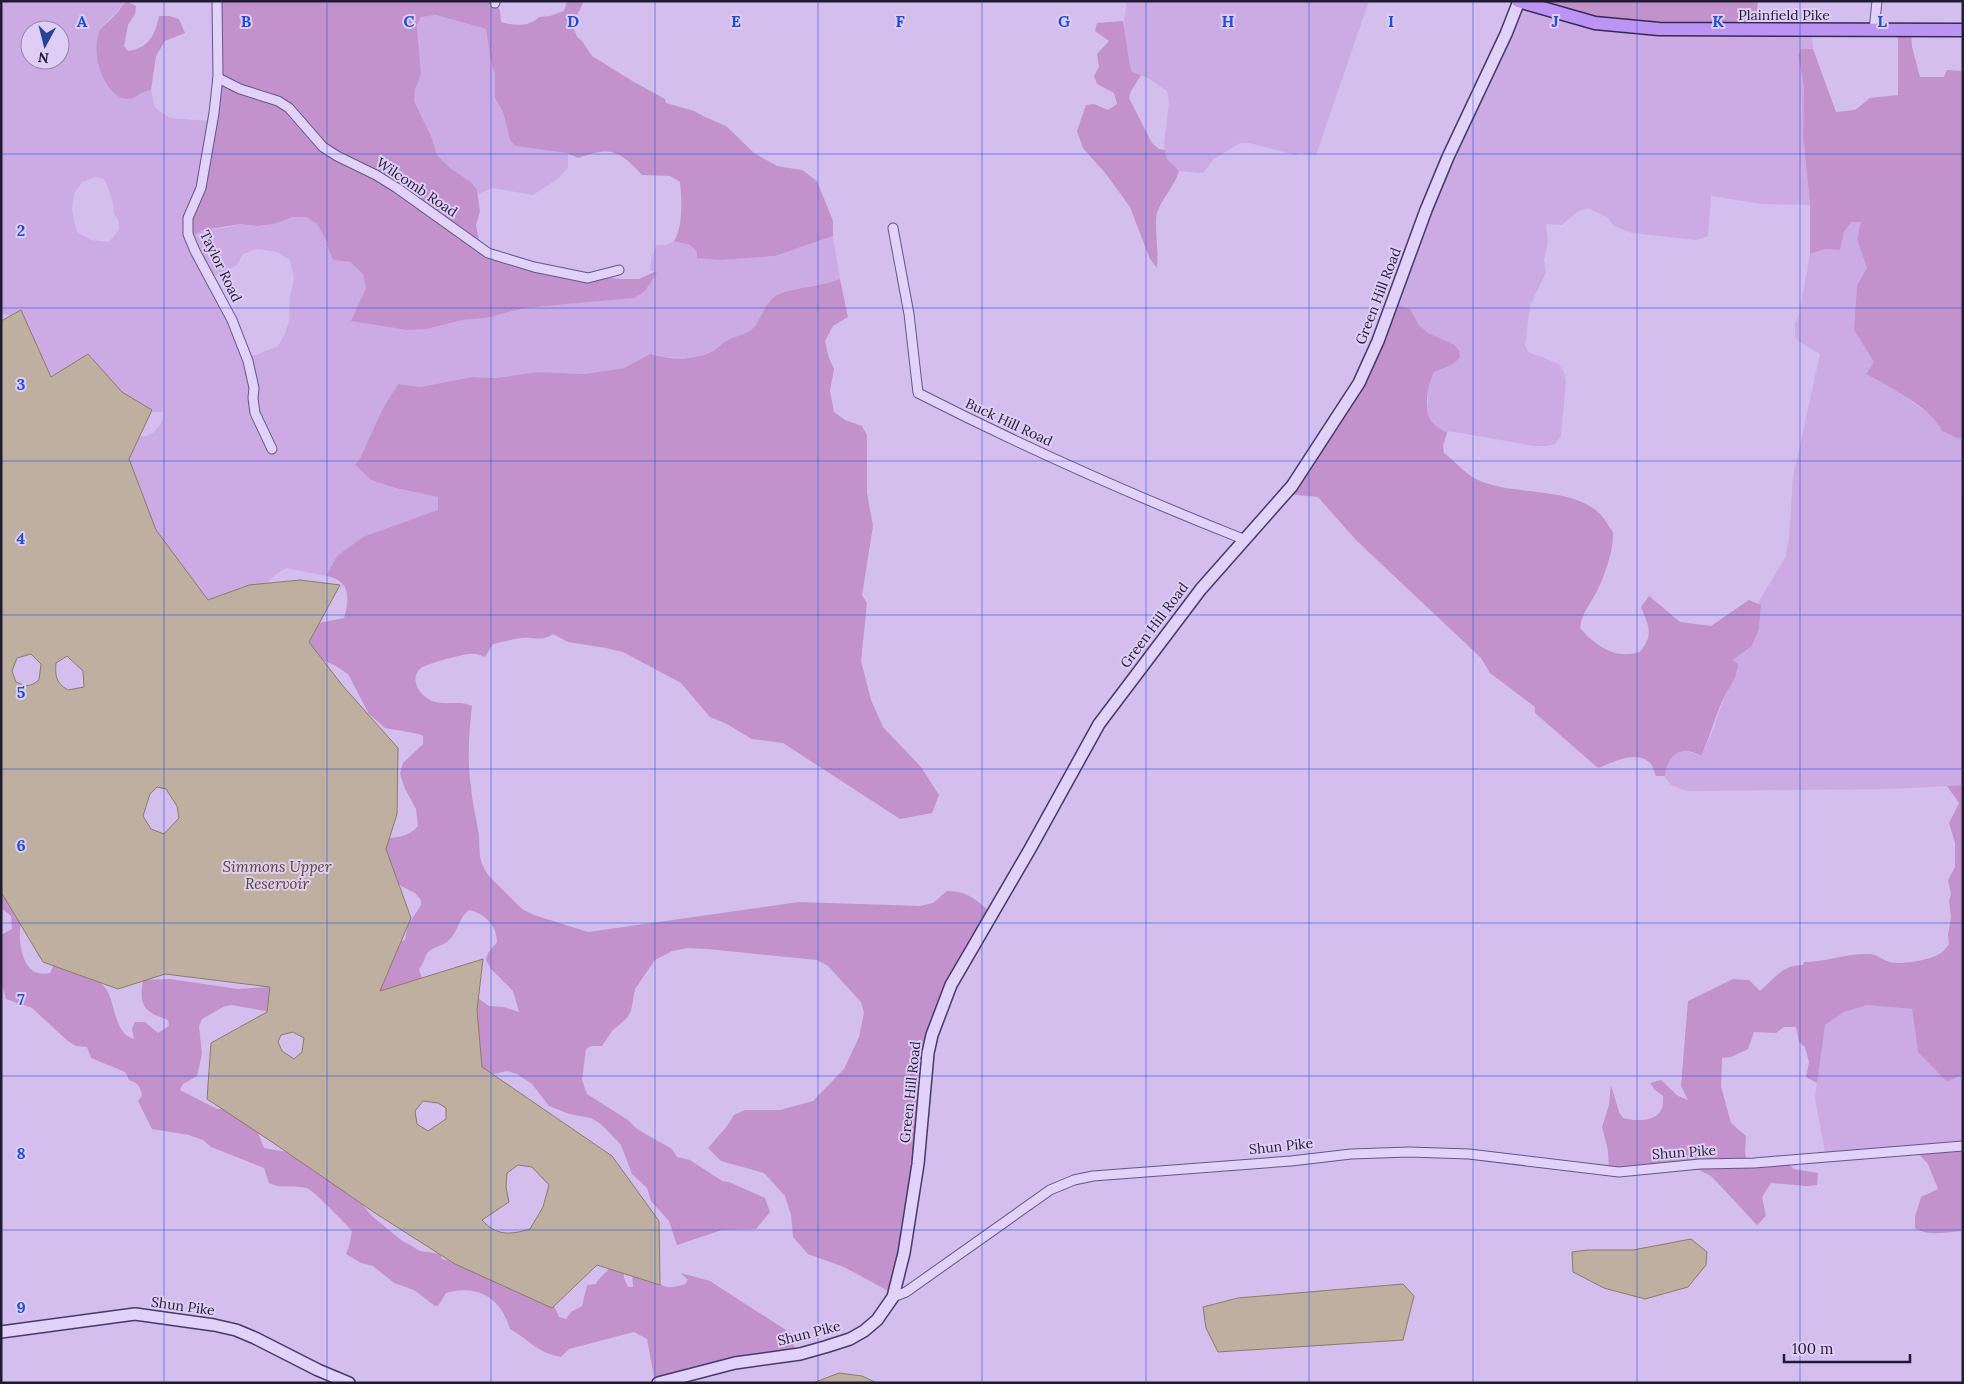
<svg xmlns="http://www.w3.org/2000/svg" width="1964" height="1384" font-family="Lora,serif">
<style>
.farmland{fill:#ccabe4;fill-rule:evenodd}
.green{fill:#c392cc}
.water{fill:#bfafa1;stroke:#8d7a69;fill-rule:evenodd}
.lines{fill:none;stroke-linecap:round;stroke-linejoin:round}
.minor-casing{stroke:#635786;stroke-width:11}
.secondary-casing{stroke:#453a68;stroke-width:14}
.primary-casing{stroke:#332b53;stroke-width:15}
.minor{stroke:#e2d1f9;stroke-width:9}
.secondary{stroke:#e2d1f9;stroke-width:11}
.primary{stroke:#bc94f3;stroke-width:12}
.grid{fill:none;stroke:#1d4ed8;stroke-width:1;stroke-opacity:0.55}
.labels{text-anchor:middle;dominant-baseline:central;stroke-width:4;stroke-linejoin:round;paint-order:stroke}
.street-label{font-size:14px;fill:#211b35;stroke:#dfcdf5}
.water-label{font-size:15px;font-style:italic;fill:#55472a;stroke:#dfcdf5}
.grid-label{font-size:16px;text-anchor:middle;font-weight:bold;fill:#1d4ed8;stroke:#dfcdf5;stroke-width:4;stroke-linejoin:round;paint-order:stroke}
</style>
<rect width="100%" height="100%" fill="#d3beee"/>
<g class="farmland">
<path d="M1,1H120L124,4L100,29L138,96L147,90H151L155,108L170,118L211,121L191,235L203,230L225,228L241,224L257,226L274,224L293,217H306L317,224L328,243L327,245L333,260L350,262L363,274L366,288L352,321L427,329L463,320L486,318L525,308L634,298L656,273L650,270L652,256L657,245H666L674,241L690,245L697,252L722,260L775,256L833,236L840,279L826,285L776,296L769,302L763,315L753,328L741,336L728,340L715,350L696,358L661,357L650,354L624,368L585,374L538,372L496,378L472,377L421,387L398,384L383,408L360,458L355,465L371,480L395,488L438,497L439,510L412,521L337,556L326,576L286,568L275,575L239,613H228L198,592L123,483L133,437L146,436L153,433L162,422L164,412L133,411L93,366V357L88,355L56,378L38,366L16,319L9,315L1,314ZM30,30H60V60H30ZM96,177L104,179L106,183L113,202L114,213L119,222V230L109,242L91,240L77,232L72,210L74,194L82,182ZM257,249L277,252L290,260L294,278L290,297L289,321L285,334L278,346L256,355H246L212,278L236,266L243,254Z"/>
<path d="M1127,1H1369L1316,155L1301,153L1296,155L1249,143H1240L1214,159L1203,173L1178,171L1167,159L1164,145L1169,101L1167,91L1148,78L1132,72L1130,66L1123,27Z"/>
<path d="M1519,2L1810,29L1813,45V49H1801L1800,69L1804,87L1803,136L1810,205L1762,204L1711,196L1708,236L1696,240L1632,233L1614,226L1607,217L1588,208L1577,212L1562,225L1546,224L1548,242L1544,260L1546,272L1530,306L1525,345L1528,352L1559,364L1564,373L1566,381L1561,435L1555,444L1546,446H1534L1449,431L1447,433L1432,423L1427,413L1429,381L1434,372L1451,365L1453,344L1428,333L1419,325L1410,309L1392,303Z"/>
<path d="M436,15L486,29L491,63L495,74V98L503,112L510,140L515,146L568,153V167L559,178L533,195L492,188L479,194L471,182L450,168L437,155L432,138L414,101L415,90L421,74L417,26L421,17Z"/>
<path d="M1851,222H1861L1858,239L1867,268L1857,285L1854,330L1874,362L1866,374L1892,387L1938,421L1942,431L1957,438L1963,439V479L1961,488L1963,500V785L1895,789L1687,791L1671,785L1664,776L1666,765L1674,754L1686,751L1701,756L1711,735L1724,698L1738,671L1731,660L1752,646L1759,629L1761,605L1758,603L1787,554H1785L1789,539L1793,477L1820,354L1798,341L1795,337V323L1799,314L1810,254L1825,249L1840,250L1844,232Z"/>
<path d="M1867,1005L1912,1009L1918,1052L1947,1082L1963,1074V1147L1826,1158L1815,1099L1824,1025L1844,1012Z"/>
</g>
<g class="green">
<path d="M126,1L136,6L135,14L128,25L124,46L128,51C149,48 155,35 159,16H169L179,19L185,33L165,41L156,56L151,90C142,90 136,100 126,99C102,95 90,49 100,30C103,25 110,21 114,16C118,12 122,6 126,1Z"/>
<path d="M217,1H495L500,11L501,22C514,26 530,27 539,17L550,16L564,11L567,1H584L576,17L574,29L577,37L582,41L592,56L634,82L665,99L666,103L694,111L705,117L726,126L754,153L777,166L802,170L817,181L833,221V236L775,256L722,260L697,258V252L690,245L674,241C683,228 682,198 680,182L670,176L642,175C619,150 611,146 578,158L567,153L515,146L510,140L503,112L495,98V74L491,63L486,29L436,15L421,17L417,26L421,74L415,90L414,101L432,138L437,155L450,168L471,182L477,190L480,211L476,225L479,240L484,251L580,273L619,279H639L654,272L657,273L645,291L634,298L525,308L486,318L463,320L427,329L408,330L351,321L366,288L363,274L350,262L333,260L327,245L328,243L317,224L306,217H293L274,224L257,226L241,224L203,230L191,236L190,211L201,187L212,119Z"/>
<path d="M1519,1H1758L1755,29L1634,27Z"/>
<path d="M1123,21L1130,66L1132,72L1141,75C1137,83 1131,88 1129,98L1152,143L1159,149L1165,150L1167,159L1179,171C1174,187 1162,198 1157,213C1154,225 1159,252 1157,268L1150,259L1130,207L1106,174L1083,148L1077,131L1086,105L1094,104L1108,110L1117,104L1114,93L1097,84L1094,76L1099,67L1097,54L1109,41L1095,31L1097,23Z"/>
<path d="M1911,29L1912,47L1920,77H1944L1947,70L1963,71V439L1957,438L1942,431C1933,409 1887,385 1866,374L1874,362L1854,330L1857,285L1867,268L1857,239L1861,222H1851L1844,232L1840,250L1825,249L1810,254V204L1803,136L1804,87L1798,55L1801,49H1813L1836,112L1855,110L1870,98L1898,95V30Z"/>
<path d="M840,279L848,317L833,326L825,341L829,358L834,369L830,391L834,412L845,420L862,426L867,435V493L873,526L862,595L867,603L861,661L871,700L883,727L921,767L939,795L932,813L900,819L783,743L752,739L725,723L710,717L681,683L623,652L606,648L568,642L553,634C541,642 535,637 522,638C512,639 503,642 493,644L485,657C480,655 475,653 470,654C462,654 426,664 421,668C410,677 417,692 427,698C441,708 458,699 472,706C469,732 467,761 471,787C472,803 477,820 479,836C480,853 478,861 489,876L522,909L534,915L588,932L799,902L920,906L933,903L947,891C969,892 974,898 990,912L931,1034L923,1115L892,1293L844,1267L808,1254L793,1237L791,1215L785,1196L764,1173L721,1161L708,1148L727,1126L734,1115L745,1110H780L813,1101L844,1069L859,1037L864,1013L861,1002L828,966L817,960L708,949L688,948L672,951L655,960L635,989L631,1011L627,1018L612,1031L602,1046H591L586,1049L582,1080L587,1094L628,1120L637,1129L672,1149L677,1157L690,1160L722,1181L729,1182L765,1198L770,1212L756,1229L722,1230L677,1245L669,1221L651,1201L647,1188L632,1174L621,1145L601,1124L591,1118L569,1114L549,1106L532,1084L517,1074L507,1071L490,1075L477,1067L465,989L489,1006L504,1007L519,1012L513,991L491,969L486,960L488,953L497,942C497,925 485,914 469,910C459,917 458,932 449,940C444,946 434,946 428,952C424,957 424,964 419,969L423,982L380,991L367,985L388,945L405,940L408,925L421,905V900L415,893L401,886L392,876L379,838C394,838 408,838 418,826L416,809L405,789L400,774L403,763L423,744V736L419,734L385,728L369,714L348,674L336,666L304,652L308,625L344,618C350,598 350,580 326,576L337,556L363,537L438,510V497L395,488L371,480L355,465L360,458L383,408L398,384L421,387L472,377L496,378L538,372L585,374L624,368L650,354C671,360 694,361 713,351C719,348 723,342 728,340C738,335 747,335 755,326C761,318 768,299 777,295C796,287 820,287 840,279Z"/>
<path d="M1392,303L1410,309L1419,325L1428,333L1453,344L1459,350L1460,358L1451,365L1434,372C1428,384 1423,409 1431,421C1435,426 1442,430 1447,433L1443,446L1444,453C1455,461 1464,473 1476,479C1516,499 1581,482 1607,523C1608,526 1612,530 1613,533C1614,549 1605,575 1597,591C1590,605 1582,612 1580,628C1590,640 1607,654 1624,654C1629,655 1635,653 1640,652C1654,634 1649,627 1641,607L1649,596L1680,622L1711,626L1749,600L1761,605L1759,629L1752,646L1732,660L1738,664C1738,676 1730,686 1724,697C1715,716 1710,737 1701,756C1681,744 1667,755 1665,776H1656C1654,771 1653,765 1649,762C1635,750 1612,763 1598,768L1535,713V707L1490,673L1481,658L1356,540L1318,497L1287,494L1349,399Z"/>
<path d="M1963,785V1074L1947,1082L1918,1052L1912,1009L1867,1005L1844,1012L1825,1025L1817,1083L1806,1077L1809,1062L1805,1047L1799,1042L1796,1027H1784L1776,1033L1754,1032L1748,1049L1731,1057L1722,1058L1721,1086L1731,1123L1746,1136L1745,1151L1747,1163L1785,1161L1794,1169L1818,1173L1817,1185L1807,1186L1771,1183L1762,1197L1766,1216L1757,1225L1711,1176L1693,1167L1609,1171L1608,1151L1602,1127L1609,1105L1611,1085L1619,1112L1623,1118C1634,1121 1657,1123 1662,1108C1663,1105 1663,1100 1663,1096L1654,1089L1650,1083L1661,1080L1678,1096L1688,1100L1681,1086L1688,1001L1733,979L1749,980L1760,991C1773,980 1783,964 1803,965L1804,962C1826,962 1847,953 1869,954C1877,954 1882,960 1890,962C1901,965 1928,960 1938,955C1943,952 1946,948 1949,944L1948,935L1951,917L1949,901L1951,894L1948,880L1955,867V843L1949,823L1959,803L1947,786Z"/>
<path d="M1,888C7,895 18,905 20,913C22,922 19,932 20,941C22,959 29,978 50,973L56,960C73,968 95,973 106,989C116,1004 114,1034 134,1039L132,1029L135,1022H145L158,1033L169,1026L168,1020C143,1011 139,1006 143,980L170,979L238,989L268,987L278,991L277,1013L231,1005L223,1007L202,1019L199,1026L202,1054L197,1076L183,1084L180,1090L217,1109H234L251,1115L264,1148L287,1152L353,1194L372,1216L401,1240L420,1251L440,1254L442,1259L472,1266L476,1274L484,1275L489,1280L548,1292L559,1317L566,1319L571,1312L582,1306L587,1285L596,1284L598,1280L609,1269L623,1245L624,1278L628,1287H633L632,1271L640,1272L641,1279L652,1278C665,1289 669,1289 685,1284L688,1280L681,1273L710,1281L792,1334L795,1354L655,1382L647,1339L634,1332L569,1349L561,1357C535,1352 530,1340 510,1329C501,1298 478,1284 446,1293L438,1306H435L414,1290L394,1283L373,1266L361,1263L346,1254L349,1246L352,1231C347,1225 313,1190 307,1188C294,1185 281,1189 269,1183L264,1168L211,1147L203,1140L189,1135L152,1129L138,1101L142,1096C141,1087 138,1083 129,1080L125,1072L91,1058L87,1047L76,1046L69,1042L32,1008L6,999L1,981V935L12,929L11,916L1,908Z"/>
<path d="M1963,1147V1231C1947,1232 1929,1237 1915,1228V1217L1921,1197L1938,1189L1928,1164L1916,1151Z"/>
</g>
<g class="water">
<path d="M21,310L51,377L88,354L122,392L152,410L129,459L156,530L208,600L249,585L300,580L340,585L309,642L342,685L398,748L397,814L386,849L411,918L380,991L483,959L477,1010L482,1067L612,1156L659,1221L660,1285L597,1265L552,1308L455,1264L375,1213L272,1142L207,1099L211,1043L267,1012L270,987L165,974L118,989L43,962L1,892V321ZM31,654L41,664L39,680C30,687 26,687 16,682L12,671L17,658ZM67,656L83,671L84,687L68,690C56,683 55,676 56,663ZM157,787L166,789L177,806L179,818L164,834L151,829L143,816L150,794ZM293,1032L304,1038L302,1052L294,1059L282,1051L278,1042L281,1035ZM423,1101L438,1103L446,1108V1119L428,1131L417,1124L415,1111ZM518,1165L532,1167L549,1185L543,1207L530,1229C510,1235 496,1236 482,1220L509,1202L506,1187L507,1173Z"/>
<path d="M1691,1239L1707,1252L1706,1265L1688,1287L1645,1299L1604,1288L1573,1272L1572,1252L1587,1250H1633Z"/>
<path d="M1403,1284L1414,1296L1403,1340L1218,1352L1206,1328L1203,1307L1238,1298Z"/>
<path d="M839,1373L862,1376L877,1383H813Z"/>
</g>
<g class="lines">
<g class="minor-casing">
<g id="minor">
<path d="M217,1L218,76L214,113L201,188L188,218V234L195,251L232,320L248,361L254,388L253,398L255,413L272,449"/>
<path d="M495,3V1"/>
<path d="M1874,30L1877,1"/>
<path d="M218,78L240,89L278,101L289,108L323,147L337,156L376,175L397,188L488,253L534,267L588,278L619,270"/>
<path d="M893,228L909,314L918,393C1024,447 1132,495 1243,539"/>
<path d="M893,1297L906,1292L1050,1190L1074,1180L1093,1176L1291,1161L1351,1154L1409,1152L1469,1154L1619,1172L1700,1164L1754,1163L1963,1146"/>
</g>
</g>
<g class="secondary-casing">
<g id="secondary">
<path d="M1,1332L135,1314L214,1325L236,1330L255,1338L318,1370L349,1383"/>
<path d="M658,1383L735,1363L800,1354L825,1347L850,1339L864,1331L877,1320L893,1297L904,1253L918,1164L928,1053L932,1035L951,985L1030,849L1099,724L1201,589L1292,486L1359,383L1378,341L1426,210L1448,157L1506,34L1519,1"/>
</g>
</g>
<g class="primary-casing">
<path id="primary" d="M1518,1L1595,23L1659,29L1963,30"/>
</g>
<use href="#minor" class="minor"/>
<use href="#secondary" class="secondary"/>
<use href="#primary" class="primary"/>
</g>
<path class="grid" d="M164,1V1383M327,1V1383M491,1V1383M655,1V1383M818,1V1383M982,1V1383M1146,1V1383M1309,1V1383M1473,1V1383M1637,1V1383M1800,1V1383M1,154H1963M1,308H1963M1,461H1963M1,615H1963M1,769H1963M1,923H1963M1,1076H1963M1,1230H1963"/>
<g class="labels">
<g class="street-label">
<text x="1784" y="15">Plainfield Pike</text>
<text transform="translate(417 187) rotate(34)">Wilcomb Road</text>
<text transform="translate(221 266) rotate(64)">Taylor Road</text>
<text transform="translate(1378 296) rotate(-69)">Green Hill Road</text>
<text transform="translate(1009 422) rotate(25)">Buck Hill Road</text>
<text transform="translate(1154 625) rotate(-53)">Green Hill Road</text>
<text transform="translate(910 1092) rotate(-84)">Green Hill Road</text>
<text transform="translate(1281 1146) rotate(-6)">Shun Pike</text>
<text transform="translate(1684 1152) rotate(-4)">Shun Pike</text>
<text transform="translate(183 1306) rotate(8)">Shun Pike</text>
<text transform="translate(809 1333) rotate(-14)">Shun Pike</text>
</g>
<g class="water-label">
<text x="277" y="866">Simmons Upper<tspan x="277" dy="17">Reservoir</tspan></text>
</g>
</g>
<g class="grid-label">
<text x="82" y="27">A</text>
<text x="246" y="27">B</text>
<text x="409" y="27">C</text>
<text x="573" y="27">D</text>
<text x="736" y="27">E</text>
<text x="900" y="27">F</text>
<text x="1064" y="27">G</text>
<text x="1228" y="27">H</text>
<text x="1391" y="27">I</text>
<text x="1555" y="27">J</text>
<text x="1718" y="27">K</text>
<text x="1882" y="27">L</text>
<text x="21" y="236">2</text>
<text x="21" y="390">3</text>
<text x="21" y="544">4</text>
<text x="21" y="698">5</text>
<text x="21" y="851">6</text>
<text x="21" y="1005">7</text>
<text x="21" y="1159">8</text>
<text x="21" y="1313">9</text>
</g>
<rect width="1964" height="1384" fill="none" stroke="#211b35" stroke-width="5"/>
<g transform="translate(45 45) rotate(187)"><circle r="24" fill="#dfcdf5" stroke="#9386a8"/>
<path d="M0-4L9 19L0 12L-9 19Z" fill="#264496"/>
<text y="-8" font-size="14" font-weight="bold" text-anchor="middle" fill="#211b35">N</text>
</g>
<path d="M1784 1354v8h126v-8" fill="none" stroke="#211b35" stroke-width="2.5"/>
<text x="1792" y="1354" font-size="15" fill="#211b35" stroke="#dfcdf5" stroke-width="4" paint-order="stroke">100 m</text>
</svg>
